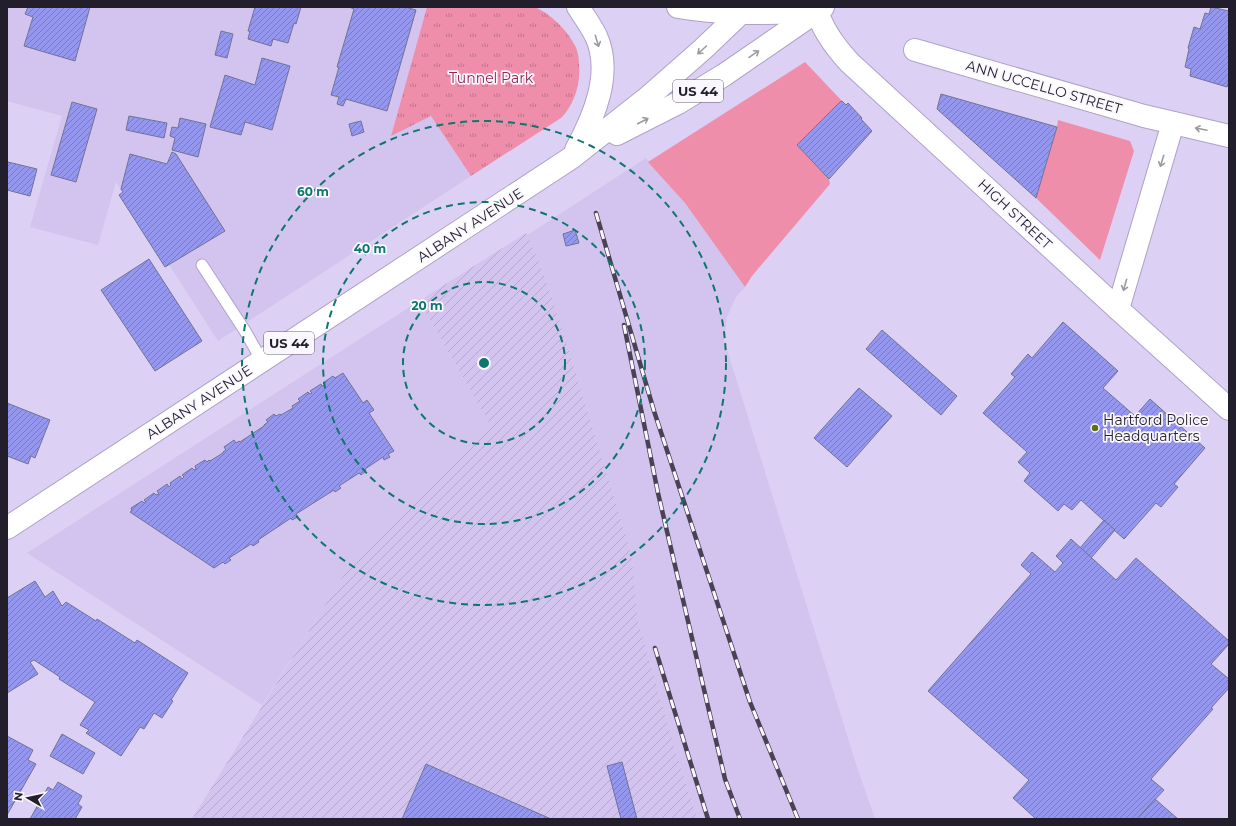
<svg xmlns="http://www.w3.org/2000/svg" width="1236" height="826" font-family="Montserrat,sans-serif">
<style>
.built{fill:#d2c3ef}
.industrial{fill:url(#industrial-furrows)}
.grass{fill:#ee8eaa}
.park{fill:url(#park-tufts)}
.building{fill:url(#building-hatch);stroke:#717395}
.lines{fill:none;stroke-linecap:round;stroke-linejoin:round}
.lane-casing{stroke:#afa2c6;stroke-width:13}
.street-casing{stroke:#afa2c6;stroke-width:24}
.secondary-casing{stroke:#afa2c6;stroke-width:24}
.primary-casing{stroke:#afa2c6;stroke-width:24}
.highway-casing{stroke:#afa2c6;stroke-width:24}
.lane{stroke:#fff;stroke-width:11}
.street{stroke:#fff;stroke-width:22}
.secondary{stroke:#fff;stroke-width:22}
.primary{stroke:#fff;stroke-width:22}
.highway{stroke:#fff;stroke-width:22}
.rail-casing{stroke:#494254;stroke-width:4.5}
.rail{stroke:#faf7ff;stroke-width:3;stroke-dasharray:9;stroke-linecap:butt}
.oneway{stroke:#9c9aa0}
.ring{fill:none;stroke:#0f766e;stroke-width:2;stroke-dasharray:7 5}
.poi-dot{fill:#5c6e1b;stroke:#faf7ff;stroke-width:1.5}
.labels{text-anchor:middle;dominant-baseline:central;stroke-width:3.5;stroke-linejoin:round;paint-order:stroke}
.shield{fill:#faf7ff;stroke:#645f6b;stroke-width:1}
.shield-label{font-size:13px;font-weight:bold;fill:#231e2b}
.park-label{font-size:14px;fill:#932551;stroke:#faf7ff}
.street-label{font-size:14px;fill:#231e2b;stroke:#faf7ff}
.poi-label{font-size:14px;fill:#231e2b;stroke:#faf7ff;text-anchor:start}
.centre{fill:#0f766e;stroke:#faf7ff;stroke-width:2}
.ring-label{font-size:12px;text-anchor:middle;font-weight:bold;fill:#0f766e;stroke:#faf7ff;stroke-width:3.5;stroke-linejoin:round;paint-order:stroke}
</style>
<defs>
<pattern id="industrial-furrows" width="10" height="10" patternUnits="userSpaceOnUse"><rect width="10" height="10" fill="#d2c3ef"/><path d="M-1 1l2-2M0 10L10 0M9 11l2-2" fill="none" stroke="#b4a7cd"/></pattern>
<pattern id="park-tufts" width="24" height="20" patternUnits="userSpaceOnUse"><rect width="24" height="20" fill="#ee8eaa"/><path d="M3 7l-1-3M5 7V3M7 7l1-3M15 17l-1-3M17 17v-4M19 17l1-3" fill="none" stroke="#c0738b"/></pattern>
<pattern id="building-hatch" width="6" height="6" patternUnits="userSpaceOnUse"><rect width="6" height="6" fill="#9497ed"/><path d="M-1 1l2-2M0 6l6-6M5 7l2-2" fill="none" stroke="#787bc0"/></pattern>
</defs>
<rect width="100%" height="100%" fill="#ddd0f5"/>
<g class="built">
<path d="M7,7H427L391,135L431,116L471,176L218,341L116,182L98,245L30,227L62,116L7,101Z"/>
<path d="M646,158L685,203L745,287L736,297L727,317L724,340L856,764L875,819H697L672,739L638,621L632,560L627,539L553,300L539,262L526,236Z"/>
<path d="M419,301L491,426L363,553L341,579L262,705L27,553Z"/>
</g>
<path class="industrial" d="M526,233L539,262L553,300L627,539L632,560L638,621L672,739L697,819H192L341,579L363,553L491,426L419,301Z"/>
<g class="grass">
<path d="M805,62L842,101L797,145L829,179L830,184L752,276L745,287L685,203L648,162Z"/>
<path d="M1058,120L1130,141L1134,151L1100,260L1036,198L1057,127Z"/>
</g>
<path class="park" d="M427,7C454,7 480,7 507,7C515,7 527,5 534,7C549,12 568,31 574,44C578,50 579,58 579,65C581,84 574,105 561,118L471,176L431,116L391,136Z"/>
<g class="building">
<path d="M28,7H90L75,61L24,46L33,17L25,14Z"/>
<path d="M255,7H301L296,24L294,23L288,43L273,39L271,46L248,39L250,31H248Z"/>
<path d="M349,7H405L416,10L387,111L346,99L343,106L337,104L339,97L331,95L339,67H337L354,9Z"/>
<path d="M1211,7L1229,11V81L1227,87L1190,76L1191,69L1185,67L1189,49L1188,48L1194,27L1200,29L1205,13L1209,14Z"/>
<path d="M221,31L233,34L227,58L215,55Z"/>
<path d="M262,58L290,66L272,130L245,122L241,135L210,127L225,75L255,85Z"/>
<path d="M941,94L1057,127L1036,198L937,109Z"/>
<path d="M842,101L846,105L848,103L862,118L861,119L872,131L829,179L797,145L840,102Z"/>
<path d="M72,102L97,109L76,182L51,175Z"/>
<path d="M129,116L167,123L164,138L126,130Z"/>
<path d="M180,118L206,124L198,157L172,150L175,138L170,136L172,127L178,128Z"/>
<path d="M361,121L364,132L352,136L349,124Z"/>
<path d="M172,152L176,154L225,231L165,267L119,195L123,192L121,189L130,154L167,164Z"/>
<path d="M8,162L37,169L30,196L7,190V167Z"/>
<path d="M575,230L579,243L566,246L563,234Z"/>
<path d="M149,259L202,341L155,371L101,290Z"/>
<path d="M1063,322L1118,371L1103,388L1135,416L1150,399L1205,448L1174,484L1178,487L1161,507L1156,503L1124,539L1081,500L1072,510L1064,504L1058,511L1024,481L1030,473L1018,462L1027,452L983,413L1015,377L1011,374L1028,354L1032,358Z"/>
<path d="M882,330L957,396L941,415L866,349Z"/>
<path d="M343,373L363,403L367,400L374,410L369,413L394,451L388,454L390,457L384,460L383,457L365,469L366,471L361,475L359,473L339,486L341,488L335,492L334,490L296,514L298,517L292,520L291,518L258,540L259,542L253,546L251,544L229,558L231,560L225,564L223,562L214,568L130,512L132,511L131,508L142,501L144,503L146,502L144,500L154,493L156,495L159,494L157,491L167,484L169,487L171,485L170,483L180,476L182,479L184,477L182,475L192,468L194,470L196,469L195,466L205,460L207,462L209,460L210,461L223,453V452L226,450L224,447L234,440L236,443L239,441L240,442L264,426V425L268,422L266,420L274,414L276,416L280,414L281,415L293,408L292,406L300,401L298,399L308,392L310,394L312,393L310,391L321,384L322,386L325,385L323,383L333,376L335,378Z"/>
<path d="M859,388L892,416L847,467L814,438Z"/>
<path d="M7,403L50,420L35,458L31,456L28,464L7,456Z"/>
<path d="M1104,520L1115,530L1091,558L1080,548Z"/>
<path d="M1071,539L1116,580L1136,558L1229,641V644L1211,664L1229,679V688L1211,708L1213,709L1151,779L1164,790L1137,819H1036L1013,798L1029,780L928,691L1031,574L1021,565L1032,552L1055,572L1063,563L1056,556Z"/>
<path d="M35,581L45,597L53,591L62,606L66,602L96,621L97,619L135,643L137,640L188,673L171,700L173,701L162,718L154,713L144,729L140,727L121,756L86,733L89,730L80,725L95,702L59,679L60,677L34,660L30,662L38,674L7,693V598Z"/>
<path d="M62,734L95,753L83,774L50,756Z"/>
<path d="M7,736L33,750L28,760L36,764L7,815Z"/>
<path d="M622,762L637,819H621L607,766Z"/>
<path d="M426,764L551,819H402Z"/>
<path d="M58,782L82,796L78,804L82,807L75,819H30L48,787L53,790Z"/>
<path d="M1155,799L1178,819H1137Z"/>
</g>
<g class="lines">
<g class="lane-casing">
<path id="lane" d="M202,265L245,331L262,361"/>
</g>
<g class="street-casing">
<g id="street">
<path d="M915,50L1144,116L1229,136"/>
<path d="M1118,309L1173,123"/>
</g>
</g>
<g class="secondary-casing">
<path id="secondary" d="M816,7C821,28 836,48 850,63L1118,309L1229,409"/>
</g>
<g class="primary-casing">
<path id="primary" d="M678,7C725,15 770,13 817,12"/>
</g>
<g class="highway-casing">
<g id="highway">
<path d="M617,134L678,103L724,75L823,7"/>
<path d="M576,150C594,117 613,73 596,36C591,26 584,16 578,7"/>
<path d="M7,528L571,158L646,99L703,49L747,7"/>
</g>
</g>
<use href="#lane" class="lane"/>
<use href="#street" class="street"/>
<use href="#secondary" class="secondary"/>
<use href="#primary" class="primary"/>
<use href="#highway" class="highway"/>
<g class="rail-casing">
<g id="rail">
<path d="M596,213L654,411L750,702L798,819"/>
<path d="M624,325L658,493L725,779L740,819"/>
<path d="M655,648L708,819"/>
</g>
</g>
<use href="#rail" class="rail"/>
</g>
<defs><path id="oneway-shaft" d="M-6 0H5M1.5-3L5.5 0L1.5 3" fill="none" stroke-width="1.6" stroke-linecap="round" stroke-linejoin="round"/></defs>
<g class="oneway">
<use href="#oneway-shaft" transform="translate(597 41) rotate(73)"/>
<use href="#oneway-shaft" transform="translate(702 50) rotate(138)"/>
<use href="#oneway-shaft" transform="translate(754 54) rotate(-34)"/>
<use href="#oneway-shaft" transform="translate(643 121) rotate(-27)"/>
<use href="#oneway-shaft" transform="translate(1201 129) rotate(-168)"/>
<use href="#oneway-shaft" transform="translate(1162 161) rotate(107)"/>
<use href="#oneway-shaft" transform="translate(1125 285) rotate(106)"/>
</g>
<g class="ring">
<circle cx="484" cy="363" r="81"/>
<circle cx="484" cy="363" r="161"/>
<circle cx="484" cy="363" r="242"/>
</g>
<circle class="poi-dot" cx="1095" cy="428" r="4"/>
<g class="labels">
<g class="shield">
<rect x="673" y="80" width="50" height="22" rx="3"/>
<rect x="264" y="332" width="50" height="22" rx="3"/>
</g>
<g class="shield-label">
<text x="698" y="91">US 44</text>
<text x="289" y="343">US 44</text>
</g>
<g class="park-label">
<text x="491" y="78">Tunnel Park</text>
</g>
<g class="street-label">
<text transform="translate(1044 87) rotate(16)">ANN UCCELLO STREET</text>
<text transform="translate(1015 214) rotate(43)">HIGH STREET</text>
<text transform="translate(470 225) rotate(-33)">ALBANY AVENUE</text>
<text transform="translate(199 402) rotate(-33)">ALBANY AVENUE</text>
</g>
<g class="poi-label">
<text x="1103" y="420">Hartford Police<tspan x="1103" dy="16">Headquarters</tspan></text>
</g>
</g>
<circle cx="484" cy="363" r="6" class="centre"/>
<g class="ring-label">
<text x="313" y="196">60 m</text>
<text x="370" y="253">40 m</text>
<text x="427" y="310">20 m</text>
</g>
<rect width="1236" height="826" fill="none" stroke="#231e2b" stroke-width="16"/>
<g transform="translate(28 798) rotate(279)" stroke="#faf7ff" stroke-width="3" paint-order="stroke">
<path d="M0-3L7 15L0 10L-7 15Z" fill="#231e2b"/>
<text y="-6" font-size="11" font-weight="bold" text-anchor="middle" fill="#231e2b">N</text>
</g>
</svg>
